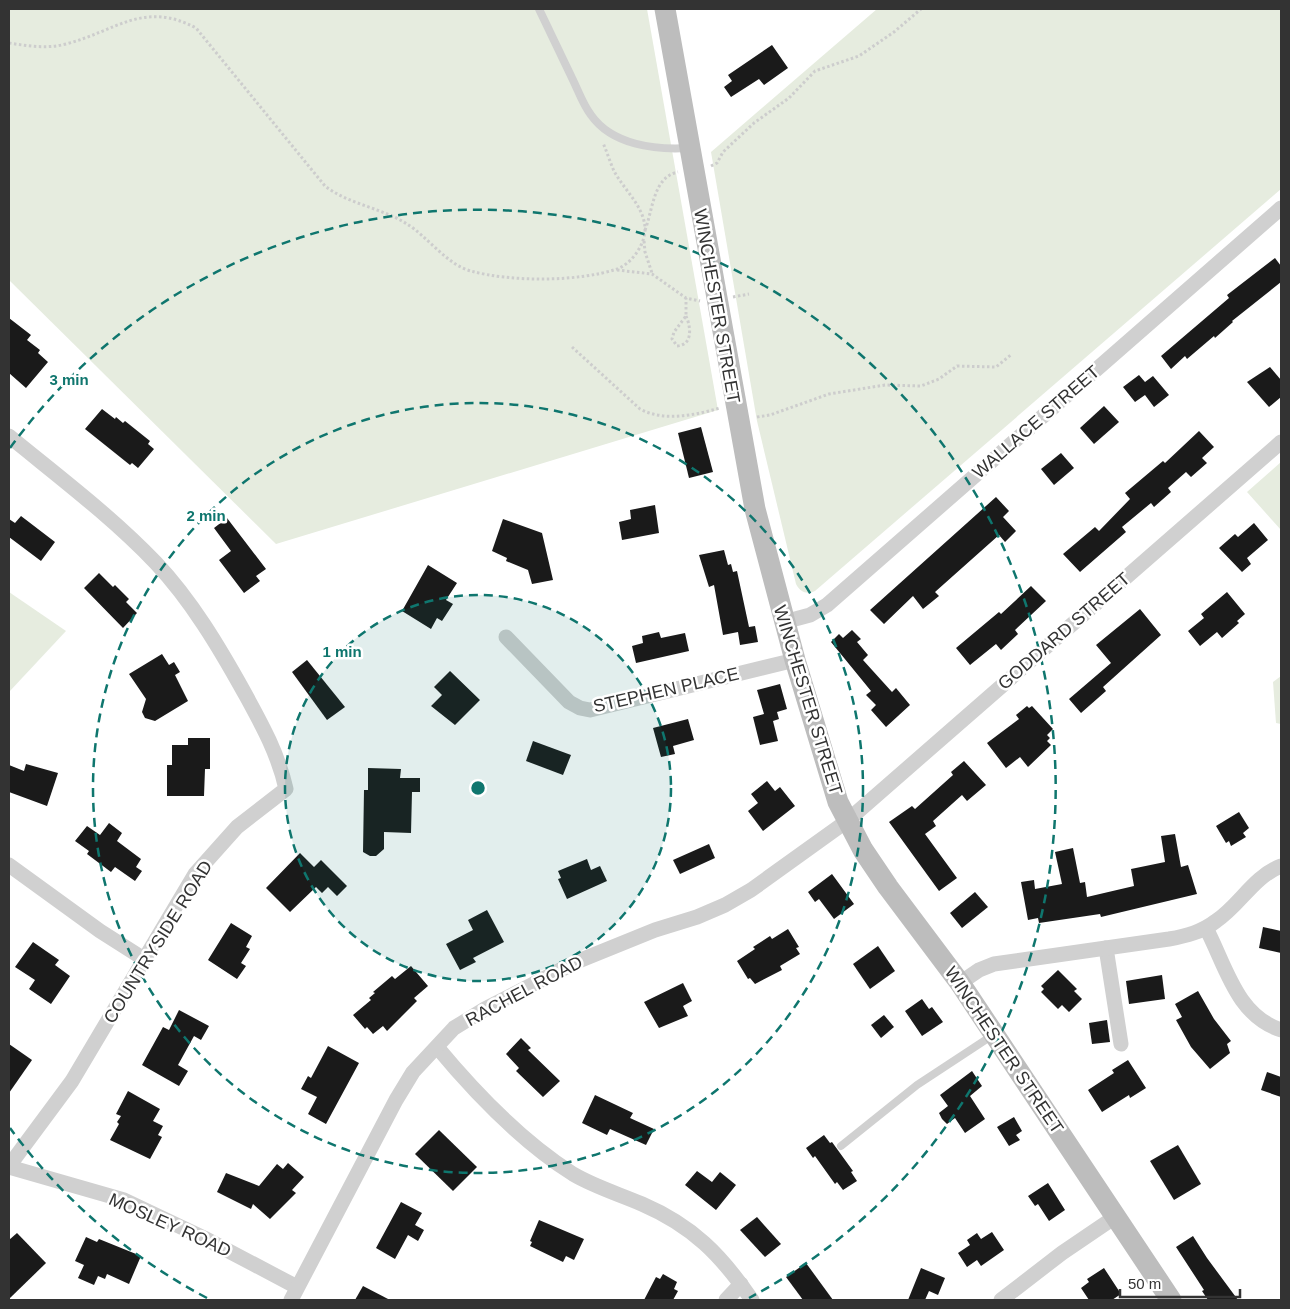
<svg xmlns="http://www.w3.org/2000/svg" width="1290" height="1309" font-family="Helvetica,sans-serif">
<style>
.green{fill:#e6ecdf}
.building{fill:#1a1a1a}
.lines{fill:none;stroke-linecap:round;stroke-linejoin:round}
.path{stroke:#cdcdcd;stroke-width:3;stroke-dasharray:2.5 2.5;stroke-linecap:butt}
.lane{stroke:#d0d0d0;stroke-width:8}
.street{stroke:#d0d0d0;stroke-width:15}
.secondary{stroke:#bdbdbd;stroke-width:21}
.ring{fill:none;stroke:#0f766e;stroke-width:2.5;stroke-dasharray:9 6}
.labels{text-anchor:middle;dominant-baseline:central;stroke-width:5;stroke-linejoin:round;paint-order:stroke}
.street-label{font-size:18px;fill:#333;stroke:#fff}
.centre{fill:#0f766e;stroke:#fff;stroke-width:2.5}
.ring-label{font-size:15px;text-anchor:middle;font-weight:bold;fill:#0f766e;stroke:#fff;stroke-width:5;stroke-linejoin:round;paint-order:stroke}
</style>
<rect width="100%" height="100%" fill="#fff"/>
<g class="green">
<path d="M9,9H647L718,410L276,544L9,280Z"/>
<path d="M877,9H1281V189L815,591C807,595 800,592 796,584L757,421L711,152Z"/>
<path d="M1281,462V530L1247,492Z"/>
<path d="M9,592L66,631L9,692Z"/>
<path d="M1281,676V724L1276,723L1273,682Z"/>
</g>
<g class="building">
<path d="M772,45L788,68L764,85L759,79L731,97L724,87L732,81L728,75Z"/>
<path d="M1275,258L1281,266V282L1232,321L1233,322L1215,338L1214,336L1187,359L1185,356L1171,369L1161,356L1229,298L1227,295Z"/>
<path d="M9,318L31,335L27,340L40,350L38,353L48,362L26,388L9,373Z"/>
<path d="M1270,367L1281,380V397L1269,407L1247,382Z"/>
<path d="M1139,375L1145,382L1153,376L1169,395L1154,407L1145,395L1135,402L1123,387Z"/>
<path d="M1104,406L1119,422L1094,444L1080,428Z"/>
<path d="M102,409L115,419L116,417L123,423L125,421L150,441L148,444L154,449L138,468L132,463L130,465L85,429Z"/>
<path d="M701,427L713,472L689,478L678,433Z"/>
<path d="M1199,431L1214,447L1202,458L1207,463L1191,477L1186,472L1168,488L1171,492L1154,507L1151,503L1122,527L1126,532L1080,572L1063,554L1095,527L1099,531L1130,499L1125,493L1163,461L1165,463Z"/>
<path d="M1061,453L1074,468L1054,485L1041,469Z"/>
<path d="M996,497L1009,511L1003,517L1016,531L1005,542L999,535L935,592L939,596L923,609L913,596L884,624L870,610Z"/>
<path d="M655,505L659,533L622,540L619,522L631,519L630,510Z"/>
<path d="M21,516L55,542L41,561L9,537V519L15,523Z"/>
<path d="M227,518L266,569L256,576L260,581L244,593L219,560L231,551L214,528Z"/>
<path d="M503,519L542,533L553,580L532,584L528,570L506,561L507,558L492,551Z"/>
<path d="M1254,523L1268,540L1247,558L1251,564L1242,572L1219,548L1235,534L1238,537Z"/>
<path d="M724,550L728,565L731,564L733,572L737,571L749,627L755,626L758,642L740,645L738,632L723,635L714,585L709,587L699,555Z"/>
<path d="M428,565L457,583L446,600L453,604L442,621L437,618L431,629L402,611Z"/>
<path d="M99,573L113,587L115,585L129,599L126,602L137,613L123,628L84,588Z"/>
<path d="M1031,586L1046,601L1015,630L1018,634L1001,650L996,644L970,665L956,648L999,612L1001,614Z"/>
<path d="M1227,592L1245,614L1237,621L1239,623L1222,638L1217,632L1200,646L1188,631L1204,618L1201,614Z"/>
<path d="M1140,609L1161,635L1103,687L1106,691L1081,713L1069,699L1111,663L1096,645Z"/>
<path d="M852,630L861,639L857,642L868,655L863,660L892,692L896,688L910,705L886,727L871,710L876,705L866,695L871,691L831,642L839,634L843,638Z"/>
<path d="M659,632L661,638L685,633L689,651L636,663L632,646L643,643L642,636Z"/>
<path d="M162,654L169,665L174,662L180,672L175,675L188,701L155,721L145,718L142,712L146,699L129,674Z"/>
<path d="M307,660L345,707L327,720L292,672Z"/>
<path d="M450,671L480,700L455,725L431,706L442,695L434,687Z"/>
<path d="M780,684L787,709L777,712L779,719L773,721L778,741L760,745L753,717L764,714L757,690Z"/>
<path d="M1027,706L1029,708L1032,706L1053,729L1047,735L1050,738L1047,741L1051,745L1028,767L1020,757L1006,768L987,743L1019,719L1016,715Z"/>
<path d="M688,719L694,740L673,746L675,754L661,757L653,728Z"/>
<path d="M188,738H210V769H205L204,796H167V765H172V745H188Z"/>
<path d="M533,741L571,755L563,775L526,761Z"/>
<path d="M964,761L986,785L967,801L962,795L933,821L936,826L925,834L957,878L939,891L889,822L912,806L915,809L953,775L951,772Z"/>
<path d="M26,764L58,773L47,806L9,792V765L24,771Z"/>
<path d="M368,768L401,769L400,778H420V792H412L411,833L384,832V849L376,856H370L363,852L364,790H368Z"/>
<path d="M767,781L775,791L780,787L795,806L763,831L748,811L758,803L751,794Z"/>
<path d="M1239,812L1249,828L1243,833L1246,837L1231,846L1229,841L1226,843L1216,826Z"/>
<path d="M109,823L122,833L117,841L141,859L136,867L142,871L135,881L115,867L111,872L87,854L89,851L75,841L87,826L100,835Z"/>
<path d="M1175,834L1181,867L1188,865L1197,894L1101,917L1100,914L1039,923L1038,918L1028,920L1021,882L1034,880L1035,889L1062,884L1055,852L1073,848L1080,883L1085,882L1087,897L1134,886L1131,869L1165,862L1161,836Z"/>
<path d="M709,844L715,858L680,874L673,860Z"/>
<path d="M300,853L314,867L321,860L347,886L337,896L328,887L322,893L316,887L290,912L266,888Z"/>
<path d="M587,859L591,870L600,866L607,881L567,899L558,879L561,878L558,871Z"/>
<path d="M832,874L854,904L834,919L819,899L815,902L808,892Z"/>
<path d="M975,892L988,907L962,928L950,913Z"/>
<path d="M487,910L504,942L473,958L476,962L460,970L446,944L473,930L468,920Z"/>
<path d="M231,923L252,936L246,947L250,949L241,963L246,966L237,979L208,960Z"/>
<path d="M1263,927L1281,931V953L1259,948Z"/>
<path d="M788,929L799,947L796,948L800,954L780,966L782,970L755,984L750,978L748,979L737,961L755,949L753,947L770,936L772,939Z"/>
<path d="M33,942L59,960L55,965L70,976L51,1004L29,989L35,980L15,967Z"/>
<path d="M878,946L895,971L870,989L853,964Z"/>
<path d="M411,966L428,986L414,998L417,1001L387,1031L383,1026L373,1034L367,1027L365,1029L353,1015L371,1000L369,998L375,993L373,992L392,976L395,979Z"/>
<path d="M1058,970L1077,989L1074,991L1082,999L1069,1012L1062,1005L1058,1009L1041,992L1044,989L1041,986Z"/>
<path d="M1162,975L1165,999L1129,1004L1126,981Z"/>
<path d="M683,983L692,1001L683,1006L688,1016L659,1028L644,1002Z"/>
<path d="M1198,991L1214,1019L1231,1041L1227,1044L1230,1053L1210,1069L1191,1047L1176,1020L1182,1017L1175,1004Z"/>
<path d="M922,999L929,1009L932,1007L943,1022L922,1036L905,1011Z"/>
<path d="M179,1010L209,1026L201,1040L194,1036L178,1065L188,1071L179,1086L142,1065L163,1027L169,1030Z"/>
<path d="M884,1015L894,1027L881,1038L871,1025Z"/>
<path d="M1107,1020L1110,1042L1092,1044L1089,1023Z"/>
<path d="M521,1038L531,1048L528,1050L560,1081L543,1097L516,1071L519,1068L506,1054Z"/>
<path d="M9,1044L32,1060L9,1093Z"/>
<path d="M328,1046L359,1063L326,1124L308,1114L317,1097L301,1089L308,1076L311,1078Z"/>
<path d="M1128,1060L1146,1088L1130,1098L1129,1095L1102,1112L1088,1090L1114,1073L1112,1070Z"/>
<path d="M972,1071L982,1086L970,1096L985,1119L965,1133L955,1118L947,1124L942,1119L939,1113L948,1106L940,1095Z"/>
<path d="M1267,1072L1281,1077V1097L1261,1090Z"/>
<path d="M128,1091L160,1109L153,1121L163,1126L158,1135L162,1137L150,1159L110,1140L119,1124L117,1122L121,1116L116,1114Z"/>
<path d="M595,1095L633,1113L630,1118L654,1129L646,1145L610,1129L607,1135L582,1123Z"/>
<path d="M1014,1117L1022,1131L1016,1135L1020,1140L1009,1146L997,1127Z"/>
<path d="M439,1130L477,1167L453,1191L415,1154Z"/>
<path d="M824,1135L830,1143L832,1142L853,1171L851,1172L857,1181L843,1190L837,1182L835,1184L815,1156L813,1158L806,1148Z"/>
<path d="M1178,1145L1201,1184L1174,1200L1150,1161Z"/>
<path d="M288,1163L304,1177L292,1190L296,1193L270,1219L253,1204L251,1209L217,1192L226,1173L259,1186L277,1164L283,1169Z"/>
<path d="M697,1171L712,1182L720,1172L736,1185L716,1210L685,1185Z"/>
<path d="M1048,1183L1065,1210L1049,1221L1038,1204L1035,1206L1028,1196Z"/>
<path d="M401,1202L422,1213L415,1225L424,1230L418,1241L408,1235L395,1259L376,1248Z"/>
<path d="M757,1217L781,1244L765,1257L740,1230Z"/>
<path d="M539,1220L584,1239L574,1260L566,1256L563,1262L530,1246L532,1242L530,1241Z"/>
<path d="M992,1232L1004,1250L981,1266L977,1260L967,1267L958,1253L970,1245L967,1240L977,1233L981,1239Z"/>
<path d="M17,1233L46,1263L9,1299V1240Z"/>
<path d="M1193,1236L1207,1258L1238,1300H1208L1202,1291L1204,1290L1176,1247Z"/>
<path d="M86,1237L97,1242L99,1239L141,1256L129,1284L107,1274L105,1279L98,1276L94,1285L78,1278L84,1265L75,1261Z"/>
<path d="M806,1263L833,1300H803L786,1277Z"/>
<path d="M921,1268L945,1278L938,1295L929,1291L925,1300H908Z"/>
<path d="M1104,1268L1121,1294L1112,1300H1089L1081,1288L1089,1282L1087,1279Z"/>
<path d="M663,1274L677,1282L674,1289L678,1291L673,1300H644L656,1277L660,1279Z"/>
<path d="M363,1286L390,1300H355Z"/>
</g>
<g class="lines">
<g class="path">
<path d="M9,43C28,46 47,49 66,44C116,31 144,0 196,28L325,186C348,204 382,208 407,224C427,236 447,265 471,271C510,282 578,282 617,269C631,264 644,246 645,231C646,208 624,190 614,171C610,162 607,152 603,143"/>
<path d="M711,166L717,163L723,152L754,123L789,98L815,71L859,56L894,32L921,9"/>
<path d="M645,230C653,210 653,177 678,172"/>
<path d="M644,241L645,252L652,273"/>
<path d="M617,270L652,274L686,298L700,301"/>
<path d="M733,297L749,294"/>
<path d="M686,316C691,327 693,345 677,346L672,339L674,332L686,316V298"/>
<path d="M572,347L640,409C664,422 695,415 720,408"/>
<path d="M757,417L770,415L829,394L885,385L921,386L939,379L957,366L996,367L1012,354"/>
</g>
<g class="lane">
<path d="M539,9C550,32 561,55 572,78C578,90 583,105 591,115C612,145 655,150 688,148"/>
<path d="M841,1146L917,1085L993,1035"/>
</g>
<g class="street">
<path d="M9,436C59,477 111,516 156,563C191,600 219,647 244,692C261,723 278,753 286,789L237,827L195,874L72,1081L9,1166"/>
<path d="M784,622L810,615L827,605L1281,208"/>
<path d="M506,637L569,702L580,708L590,710L795,660"/>
<path d="M9,865L100,931L144,959"/>
<path d="M1206,928C1226,966 1236,1015 1281,1030"/>
<path d="M1106,948L1121,1044"/>
<path d="M960,983L979,970L994,964L1169,939C1186,936 1202,932 1216,921C1240,905 1253,877 1281,866"/>
<path d="M437,1047C476,1094 521,1141 573,1174C595,1187 619,1194 642,1204C693,1226 721,1255 752,1300"/>
<path d="M9,1167L124,1200L204,1238L297,1287"/>
<path d="M291,1300L396,1100L413,1072L454,1028L485,1009L576,962L655,930L697,917L725,905L751,890L847,821L1281,442"/>
<path d="M726,1300L741,1284"/>
<path d="M1001,1300L1062,1253L1115,1217"/>
</g>
<path class="secondary" d="M665,9L755,509L795,660L838,802L863,850L888,887L960,983L1171,1300"/>
</g>
<circle cx="478" cy="788" r="193" fill="#0f766e" fill-opacity=".12"/>
<g class="ring">
<circle cx="478" cy="788" r="193"/>
<circle cx="478" cy="788" r="385"/>
<path d="M207 1298A578 578 0 0 1 10 1128M10 448A578 578 0 1 1 749 1298"/>
</g>
<g class="labels">
<g class="street-label">
<text transform="translate(717 306) rotate(80)">WINCHESTER STREET</text>
<text transform="translate(1036 422) rotate(-41)">WALLACE STREET</text>
<text transform="translate(1064 631) rotate(-41)">GODDARD STREET</text>
<text transform="translate(666 690) rotate(-13)">STEPHEN PLACE</text>
<text transform="translate(808 700) rotate(73)">WINCHESTER STREET</text>
<text transform="translate(158 942) rotate(-58)">COUNTRYSIDE ROAD</text>
<text transform="translate(524 991) rotate(-28)">RACHEL ROAD</text>
<text transform="translate(1004 1050) rotate(56)">WINCHESTER STREET</text>
<text transform="translate(170 1225) rotate(24)">MOSLEY ROAD</text>
</g>
</g>
<circle cx="478" cy="788" r="8" class="centre"/>
<g class="ring-label">
<text x="69" y="385">3 min</text>
<text x="206" y="521">2 min</text>
<text x="342" y="657">1 min</text>
</g>
<rect width="1290" height="1309" fill="none" stroke="#333333" stroke-width="20"/>
<path d="M1120 1289v8h120v-8" fill="none" stroke="#333333" stroke-width="2.5"/>
<text x="1128" y="1289" font-size="15" fill="#333333" stroke="#ffffff" stroke-width="4" paint-order="stroke">50 m</text>
</svg>
